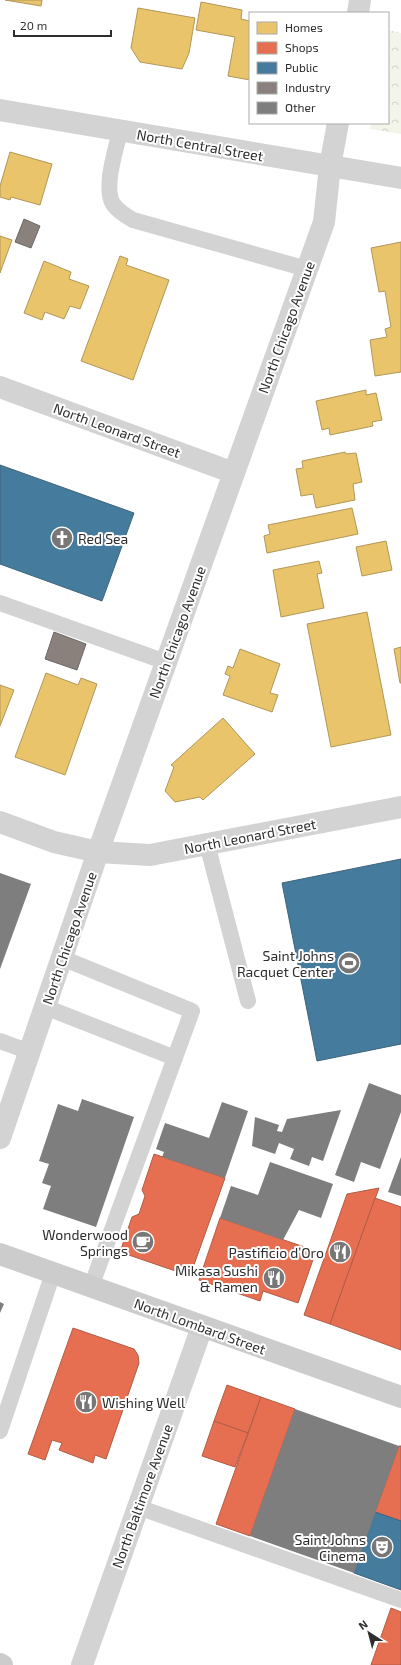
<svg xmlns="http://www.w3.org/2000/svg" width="401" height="1665" font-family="'Exo 2',sans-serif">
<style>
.park{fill:url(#park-crowns)}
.homes{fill:#e9c46a;stroke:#b19758}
.shops{fill:#e76f51;stroke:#b05c46}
.public{fill:#457b9d;stroke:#3e647c}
.industry{fill:#8a817c;stroke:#6e6865}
.building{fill:#7e7e7e}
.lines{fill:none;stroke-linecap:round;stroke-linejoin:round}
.lane{stroke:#d3d3d3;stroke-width:16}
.street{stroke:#d3d3d3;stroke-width:22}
.secondary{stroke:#ccc;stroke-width:22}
.labels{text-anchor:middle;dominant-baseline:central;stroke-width:4;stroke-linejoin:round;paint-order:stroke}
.street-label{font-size:14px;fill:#2e2e2e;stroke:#fff}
.poi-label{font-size:14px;fill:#2e2e2e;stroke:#fff;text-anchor:end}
</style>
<defs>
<pattern id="park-crowns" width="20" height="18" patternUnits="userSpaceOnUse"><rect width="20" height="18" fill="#f3f5eb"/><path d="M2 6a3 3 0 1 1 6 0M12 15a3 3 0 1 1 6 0" fill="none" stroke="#d1d2ca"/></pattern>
</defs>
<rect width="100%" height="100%" fill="#fff"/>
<path class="park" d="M388,30L401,33V134L370,129L371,123H388Z"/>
<g class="homes">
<path d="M5,0H42L41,6Z"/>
<path d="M201,2L242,10L241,19L250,21V80L228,76L235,37L196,30Z"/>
<path d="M138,8L195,18L189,53L182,69L140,62L131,48Z"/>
<path d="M10,152L52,164L40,205L11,197L10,200L0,197V186Z"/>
<path d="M0,236L12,240L0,273Z"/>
<path d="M401,242V372L375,376L370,340L387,337L385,329L391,327L385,291L379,292L371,248Z"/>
<path d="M120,256L128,259L126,265L169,280L133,380L81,361Z"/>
<path d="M44,261L71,272L69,279L89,286L80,309L70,306L64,319L45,312L42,320L24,313Z"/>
<path d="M366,390V395L376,393L382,420L372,422L373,426L330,435L329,428L322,430L316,401Z"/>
<path d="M345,452L346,454L356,453L362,482L353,484L355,500L316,508L313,494L301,496L296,469L303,468L302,461Z"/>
<path d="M352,508L358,534L267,553L264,536L270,534L268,525Z"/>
<path d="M386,541L392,570L362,576L356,547Z"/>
<path d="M319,561L322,573L317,574L324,608L281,617L273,570Z"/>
<path d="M367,612L391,735L331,747L307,624Z"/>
<path d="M401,647V683H400L394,649Z"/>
<path d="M240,649L280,664L270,693L278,695L272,712L223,695L230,676L225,674L228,666L233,668Z"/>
<path d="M46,673L78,685L81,678L97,684L65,775L15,757Z"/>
<path d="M0,685L14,690L0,726Z"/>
<path d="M223,718L255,754L203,800L200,797L175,802L165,791L174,767L171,765Z"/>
</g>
<g class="shops">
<path d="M154,1154L225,1178L190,1276L120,1252L132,1217L139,1214L145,1196L142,1190Z"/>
<path d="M379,1188L330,1324L304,1315L347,1194Z"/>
<path d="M375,1198L401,1207V1350L330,1324Z"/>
<path d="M220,1218L316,1251L298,1303L263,1291L260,1301L199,1280Z"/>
<path d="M73,1328L134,1349L138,1355L139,1363L106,1459L95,1455L93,1463L59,1450L62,1443L52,1440L45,1460L28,1454Z"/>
<path d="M227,1385L261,1397L248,1433L214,1421Z"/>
<path d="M261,1397L295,1409L250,1536L216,1524Z"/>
<path d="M214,1421L248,1433L235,1467L202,1456Z"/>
<path d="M399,1446H401V1521L375,1512Z"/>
<path d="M391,1608L401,1612V1665H371Z"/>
</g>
<g class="public">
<path d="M0,465L134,513L102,601L0,564Z"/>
<path d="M401,859V1044L317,1061L282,883Z"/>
<path d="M375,1512L401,1521V1590L354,1573Z"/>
</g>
<g class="industry">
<path d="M24,219L40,226L31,248L15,242Z"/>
<path d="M54,632L86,644L77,670L45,659Z"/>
</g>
<g class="building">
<path d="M0,873L31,884L0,969Z"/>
<path d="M369,1083L401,1095V1112L380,1169L361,1162L354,1182L335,1175Z"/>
<path d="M82,1099L134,1117L96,1227L43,1209L51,1186L42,1183L49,1164L39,1161L58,1104L78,1111Z"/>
<path d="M222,1102L248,1111L225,1178L162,1157L164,1152L156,1149L165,1123L209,1138Z"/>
<path d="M341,1110L323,1161L312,1157L309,1166L290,1159L294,1149L279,1143L275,1154L252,1146L255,1117L279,1125L277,1131L282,1132L287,1119Z"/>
<path d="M401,1157V1196L388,1192Z"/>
<path d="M270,1162L333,1184L321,1218L299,1210L283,1240L220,1218L231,1186L258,1195Z"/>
<path d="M0,1302L4,1304L0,1313Z"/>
<path d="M295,1409L399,1446L354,1573L250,1536Z"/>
</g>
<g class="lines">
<g class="lane">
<path d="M120,131C116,150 103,187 113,204C118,211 126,216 133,220L307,269"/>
<path d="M0,603L166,662"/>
<path d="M207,844L248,1001"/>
<path d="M62,958L192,1011L91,1287"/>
<path d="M45,1007L175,1058"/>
<path d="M0,1041L30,1052"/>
<path d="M0,1431L53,1273"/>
<path d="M138,1507L401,1600"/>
</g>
<g class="street">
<path d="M358,13L360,0"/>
<path d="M0,110L401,178"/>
<path d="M0,387L234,473"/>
<path d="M0,822L54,842L98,852L150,855L401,807"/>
<path d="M0,1138L98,852L324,222L330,166L338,123"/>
<path d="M82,1665L202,1327"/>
</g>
<g class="secondary">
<path d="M0,1254L401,1397"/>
<path d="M0,1664L2,1665"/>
</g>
</g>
<defs>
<g id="church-disc" transform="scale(1.15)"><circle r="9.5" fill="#777" stroke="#fff"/><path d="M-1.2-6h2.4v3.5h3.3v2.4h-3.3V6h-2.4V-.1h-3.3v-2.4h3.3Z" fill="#fff"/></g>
<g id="stadium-disc" transform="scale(1.15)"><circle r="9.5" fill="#777" stroke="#fff"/><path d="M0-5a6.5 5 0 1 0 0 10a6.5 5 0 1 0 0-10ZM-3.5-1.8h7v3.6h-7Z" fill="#fff"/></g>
<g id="cafe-disc" transform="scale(1.15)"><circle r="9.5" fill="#777" stroke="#fff"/><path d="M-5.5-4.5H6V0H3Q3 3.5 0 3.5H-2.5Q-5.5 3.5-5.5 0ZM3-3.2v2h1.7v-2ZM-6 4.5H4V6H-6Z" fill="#fff"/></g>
<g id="restaurant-disc" transform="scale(1.15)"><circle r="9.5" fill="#777" stroke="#fff"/><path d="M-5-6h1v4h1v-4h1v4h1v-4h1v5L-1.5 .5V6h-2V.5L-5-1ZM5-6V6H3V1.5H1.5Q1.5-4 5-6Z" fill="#fff"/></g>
<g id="theatre-disc" transform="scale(1.15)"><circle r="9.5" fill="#777" stroke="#fff"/><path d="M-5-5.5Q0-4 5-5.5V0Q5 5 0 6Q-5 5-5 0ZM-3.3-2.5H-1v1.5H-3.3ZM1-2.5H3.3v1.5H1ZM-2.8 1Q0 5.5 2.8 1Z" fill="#fff"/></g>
</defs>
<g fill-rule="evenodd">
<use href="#church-disc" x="62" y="538"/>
<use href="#stadium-disc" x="349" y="963"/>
<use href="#cafe-disc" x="143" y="1242"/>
<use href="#restaurant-disc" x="340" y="1252"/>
<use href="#restaurant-disc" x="274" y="1278"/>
<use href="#restaurant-disc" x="86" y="1402"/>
<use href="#theatre-disc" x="382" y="1547"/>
</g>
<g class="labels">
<g class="street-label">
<text transform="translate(200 145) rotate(10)">North Central Street</text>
<text transform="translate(286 327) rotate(-70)">North Chicago Avenue</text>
<text transform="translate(117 430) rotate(20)">North Leonard Street</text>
<text transform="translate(177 632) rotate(-70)">North Chicago Avenue</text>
<text transform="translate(250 836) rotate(-11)">North Leonard Street</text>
<text transform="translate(69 938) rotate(-71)">North Chicago Avenue</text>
<text transform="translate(200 1326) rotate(20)">North Lombard Street</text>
<text transform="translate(142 1496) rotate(-70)">North Baltimore Avenue</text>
</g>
<g class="poi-label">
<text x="78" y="538" text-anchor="start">Red Sea</text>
<text x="334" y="955">Saint Johns<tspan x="334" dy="16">Racquet Center</tspan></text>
<text x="128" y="1234">Wonderwood<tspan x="128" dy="16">Springs</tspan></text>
<text x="324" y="1252">Pastificio d’Oro</text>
<text x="258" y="1270">Mikasa Sushi<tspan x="258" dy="16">&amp; Ramen</tspan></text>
<text x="102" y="1402" text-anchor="start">Wishing Well</text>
<text x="366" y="1539">Saint Johns<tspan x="366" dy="16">Cinema</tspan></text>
</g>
</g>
<rect x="249" y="12" width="140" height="112" fill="#ffffff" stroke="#ababab"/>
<rect x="257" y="22" width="20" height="12" fill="#e9c46a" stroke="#ababab"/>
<text x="285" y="32" font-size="12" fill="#2e2e2e">Homes</text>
<rect x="257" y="42" width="20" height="12" fill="#e76f51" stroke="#ababab"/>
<text x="285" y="52" font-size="12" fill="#2e2e2e">Shops</text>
<rect x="257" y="62" width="20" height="12" fill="#457b9d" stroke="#ababab"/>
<text x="285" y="72" font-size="12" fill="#2e2e2e">Public</text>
<rect x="257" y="82" width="20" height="12" fill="#8a817c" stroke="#ababab"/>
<text x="285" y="92" font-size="12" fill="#2e2e2e">Industry</text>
<rect x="257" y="102" width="20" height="12" fill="#7e7e7e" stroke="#ababab"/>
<text x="285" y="112" font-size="12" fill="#2e2e2e">Other</text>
<g transform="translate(369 1633) rotate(324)" stroke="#ffffff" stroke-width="3" paint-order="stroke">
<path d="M0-3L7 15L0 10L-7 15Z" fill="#2e2e2e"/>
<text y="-6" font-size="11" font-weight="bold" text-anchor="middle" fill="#2e2e2e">N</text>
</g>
<path d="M14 30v6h97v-6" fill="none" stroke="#2e2e2e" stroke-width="2"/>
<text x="20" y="30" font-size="12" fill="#2e2e2e" stroke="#ffffff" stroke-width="3" paint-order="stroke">20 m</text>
</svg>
